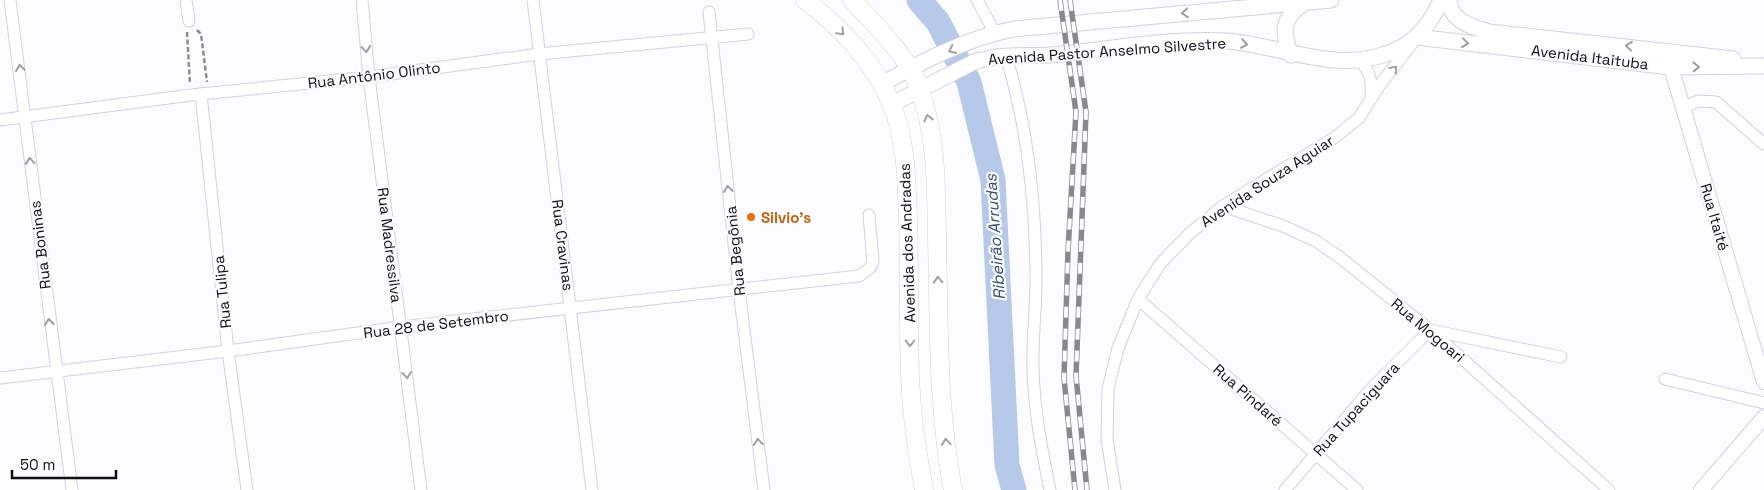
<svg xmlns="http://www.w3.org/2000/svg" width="1764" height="490" font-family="'Space Grotesk',sans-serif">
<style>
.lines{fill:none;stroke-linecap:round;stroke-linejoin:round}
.river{stroke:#b6c9e9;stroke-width:25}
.minor-casing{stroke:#d3d0de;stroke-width:13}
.tertiary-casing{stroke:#d3d0de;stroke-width:16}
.secondary-casing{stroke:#d3d0de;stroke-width:17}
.primary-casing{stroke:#d3d0de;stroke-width:19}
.path{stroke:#8e8d91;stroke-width:2.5;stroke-dasharray:5 2.5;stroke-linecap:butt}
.minor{stroke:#fff;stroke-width:11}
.tertiary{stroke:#fff;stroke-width:14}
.secondary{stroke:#fff;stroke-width:15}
.primary{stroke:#fff;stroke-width:18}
.rail-casing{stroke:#89888c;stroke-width:5.5}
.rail{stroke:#fcfbfe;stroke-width:4;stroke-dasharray:11;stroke-linecap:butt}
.oneway{stroke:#9f9fa1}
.food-dot{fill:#e8710a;stroke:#fcfbfe;stroke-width:2}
.labels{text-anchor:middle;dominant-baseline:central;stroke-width:4.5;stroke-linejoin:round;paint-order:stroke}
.street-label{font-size:15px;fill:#0f0e13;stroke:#fcfbfe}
.food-label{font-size:15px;font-weight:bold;fill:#c56008;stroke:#fcfbfe;text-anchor:start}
.water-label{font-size:16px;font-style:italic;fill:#324c77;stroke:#fcfbfe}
</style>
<rect width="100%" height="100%" fill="#fcfbfe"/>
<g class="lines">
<path class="river" d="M919,0L938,22L969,82L993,180L1007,465L1014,490"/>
<g class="minor-casing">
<g id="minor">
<path d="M10,0L72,490"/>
<path d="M186,0L189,21"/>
<path d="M362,0L369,77L421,490"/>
<path d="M533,0L592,490"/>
<path d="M977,0L995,33"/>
<path d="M709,12L739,290L764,490"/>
<path d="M1006,56C1028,128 1036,206 1036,282C1036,311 1032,340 1033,369C1034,410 1042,451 1050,490"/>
<path d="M1360,60C1371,73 1372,82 1371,98"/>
<path d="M201,94L228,351L247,490"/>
<path d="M1682,108L1698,101L1716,102L1764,144"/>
<path d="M0,120L191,95L369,77L539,54L748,34"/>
<path d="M1223,206L1283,226L1316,241L1342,259L1430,330L1609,490"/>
<path d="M1138,299L1357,490"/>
<path d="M0,378L228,351L401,327L859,276L870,268L873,262L869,215"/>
<path d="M1665,379L1764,403"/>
<path d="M1115,490L1107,439L1108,389L1118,348L1138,299L1160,264L1190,233L1223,206L1334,138L1359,118L1379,86L1414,41"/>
<path d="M1285,490L1370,390L1430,330L1561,357"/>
</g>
</g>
<g class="tertiary-casing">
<g id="tertiary">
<path d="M1669,57L1673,74L1764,382"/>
<path d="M1701,490L1764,417"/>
</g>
</g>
<g class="secondary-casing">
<g id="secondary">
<path d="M1449,0C1450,21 1472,27 1489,32L1733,59"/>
<path d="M1417,37L1670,67L1764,66"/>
<path d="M1291,55C1282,31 1281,19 1303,4"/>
<path d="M882,84C923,61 967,38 1014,29L1331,0"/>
<path d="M892,104L976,61L997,57C1015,55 1033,56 1050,55C1108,50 1167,38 1225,41C1277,44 1329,72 1383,55C1411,47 1430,26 1441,0"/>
</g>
</g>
<g class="primary-casing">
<g id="primary">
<path d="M805,0C840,26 874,62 891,103C906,139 907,181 908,219C910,270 908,322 910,374C911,413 917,452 924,490"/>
<path d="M852,0C875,24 910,59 920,90C937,138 936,187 937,236C939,321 937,407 953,490"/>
</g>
</g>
<g class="path">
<path d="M197,30L201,34L207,82"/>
<path d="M187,32L190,84"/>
</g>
<use href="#minor" class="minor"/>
<use href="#tertiary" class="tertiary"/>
<use href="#secondary" class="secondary"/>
<use href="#primary" class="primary"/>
<g class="rail-casing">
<g id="rail">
<path d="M1060,0L1076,112L1068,251L1064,378L1075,490"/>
<path d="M1070,0L1086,112L1076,376L1087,490"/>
</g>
</g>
<use href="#rail" class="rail"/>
</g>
<defs><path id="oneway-chevron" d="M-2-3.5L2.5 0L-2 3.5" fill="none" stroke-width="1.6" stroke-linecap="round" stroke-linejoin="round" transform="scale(1.25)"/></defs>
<g class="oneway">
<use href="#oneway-chevron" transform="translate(1185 13) rotate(175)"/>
<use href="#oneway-chevron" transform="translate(841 32) rotate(46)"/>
<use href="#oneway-chevron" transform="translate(1465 43) rotate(7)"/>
<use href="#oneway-chevron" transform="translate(1244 44) rotate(10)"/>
<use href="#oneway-chevron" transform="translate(1629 46) rotate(-174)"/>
<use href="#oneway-chevron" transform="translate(366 49) rotate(85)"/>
<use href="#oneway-chevron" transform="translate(952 50) rotate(155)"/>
<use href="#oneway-chevron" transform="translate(1696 67)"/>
<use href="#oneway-chevron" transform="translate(20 68) rotate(-98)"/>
<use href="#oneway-chevron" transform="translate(1394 69) rotate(-50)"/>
<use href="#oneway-chevron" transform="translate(928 118) rotate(-104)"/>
<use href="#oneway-chevron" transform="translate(30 161) rotate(-95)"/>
<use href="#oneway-chevron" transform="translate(728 189) rotate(-96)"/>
<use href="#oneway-chevron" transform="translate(938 280) rotate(-92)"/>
<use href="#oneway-chevron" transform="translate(49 322) rotate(-97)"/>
<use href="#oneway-chevron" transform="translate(910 343) rotate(90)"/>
<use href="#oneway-chevron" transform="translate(407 375) rotate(83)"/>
<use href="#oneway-chevron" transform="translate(758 442) rotate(-97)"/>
<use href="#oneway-chevron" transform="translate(946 442) rotate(-95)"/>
</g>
<circle class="food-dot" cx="751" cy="217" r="5"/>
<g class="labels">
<g class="street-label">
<text transform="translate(1107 51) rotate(-4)">Avenida Pastor Anselmo Silvestre</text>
<text transform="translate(1590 57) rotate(7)">Avenida Itaituba</text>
<text transform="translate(374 75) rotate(-7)">Rua Antônio Olinto</text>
<text transform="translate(1267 181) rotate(-33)">Avenida Souza Aguiar</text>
<text transform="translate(1715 217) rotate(74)">Rua Itaité</text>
<text transform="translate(907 243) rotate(-92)">Avenida dos Andradas</text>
<text transform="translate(40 245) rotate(-97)">Rua Boninas</text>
<text transform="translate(390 245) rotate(83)">Rua Madressilva</text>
<text transform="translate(563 245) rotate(83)">Rua Cravinas</text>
<text transform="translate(735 251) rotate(-96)">Rua Begônia</text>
<text transform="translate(222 292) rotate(-96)">Rua Tulipa</text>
<text transform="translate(436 324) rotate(-7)">Rua 28 de Setembro</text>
<text transform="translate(1428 330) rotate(40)">Rua Mogoari</text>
<text transform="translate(1248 395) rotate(41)">Rua Pindaré</text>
<text transform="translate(1356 409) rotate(-48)">Rua Tupaciguara</text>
</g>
<g class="food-label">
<text x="761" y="217">Silvio's</text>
</g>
<g class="water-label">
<text transform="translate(995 237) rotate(-94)">Ribeirão Arrudas</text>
</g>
</g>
<path d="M12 470v8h104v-8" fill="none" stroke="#0f0e13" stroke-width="2.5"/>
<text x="20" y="470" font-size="15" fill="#0f0e13" stroke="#fcfbfe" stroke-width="4" paint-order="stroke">50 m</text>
</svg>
